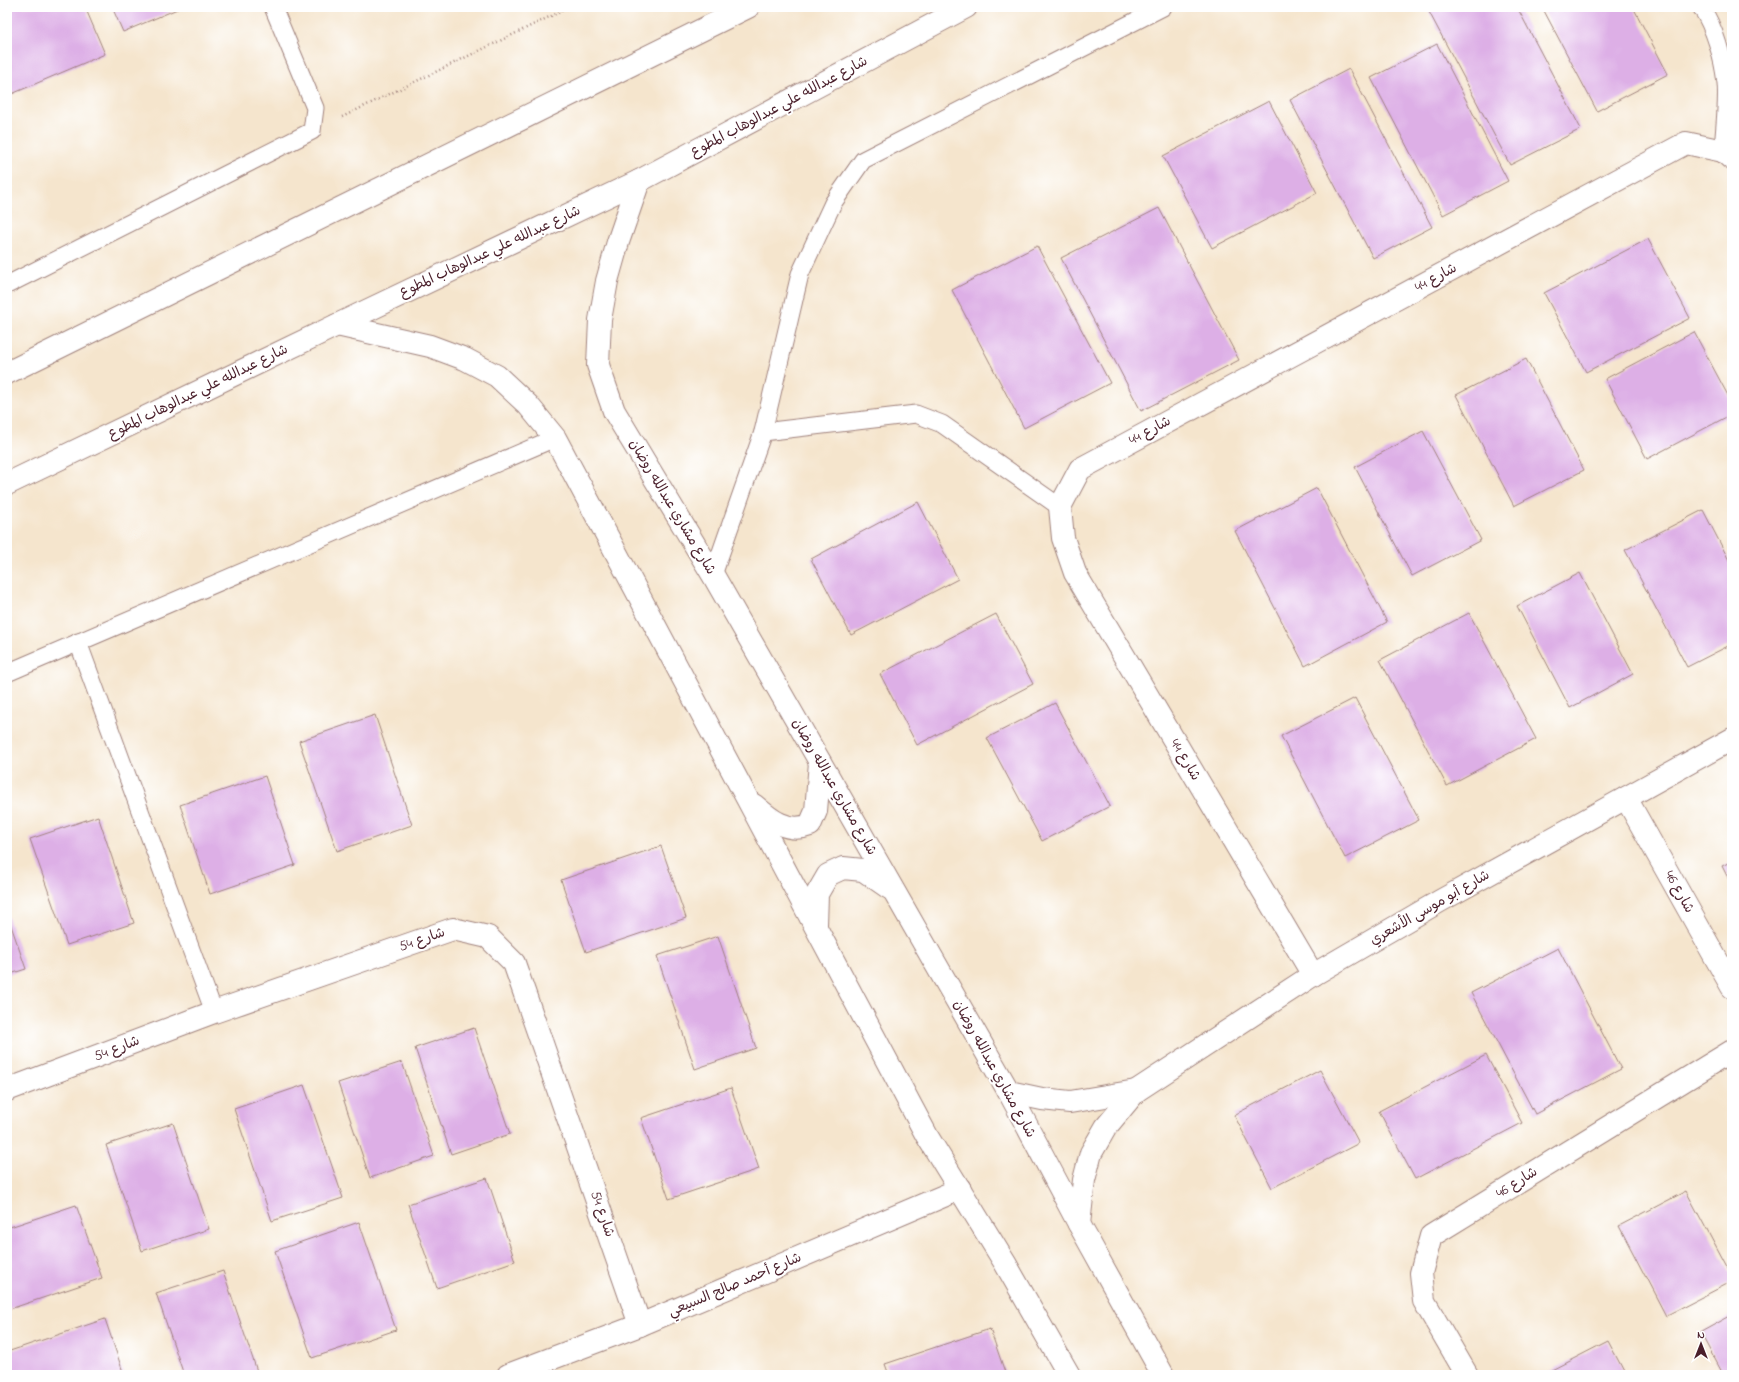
<svg xmlns="http://www.w3.org/2000/svg" width="1739" height="1382" font-family="'Indie Flower','Playpen Sans Arabic',sans-serif">
<style>
.building{fill:#ddafe6}
.lines{fill:none;stroke-linecap:round;stroke-linejoin:round}
.service-casing{stroke:#a0827c;stroke-width:19}
.minor-casing{stroke:#a0827c;stroke-width:24}
.tertiary-casing{stroke:#a0827c;stroke-width:24}
.primary-casing{stroke:#a0827c;stroke-width:24}
.path{stroke:#a0827c;stroke-width:2.5;stroke-dasharray:1 3;stroke-linecap:butt}
.service{stroke:#fff;stroke-width:17}
.minor{stroke:#fff;stroke-width:22}
.tertiary{stroke:#fff;stroke-width:22}
.primary{stroke:#fff;stroke-width:22}
.labels{text-anchor:middle;dominant-baseline:central;stroke-width:4;stroke-linejoin:round;paint-order:stroke}
.street-label{font-size:14px;fill:#4a1f2b;stroke:#fff}
</style>
<rect width="100%" height="100%" fill="#fff"/>
<filter id="ink" filterUnits="userSpaceOnUse"><feTurbulence type="fractalNoise" baseFrequency=".025" numOctaves="2"/><feDisplacementMap in="SourceGraphic" scale="8" xChannelSelector="R" yChannelSelector="G"/><feConvolveMatrix kernelMatrix="1 2 1 2 8 2 1 2 1" color-interpolation-filters="sRGB"/></filter>
<filter id="wash" filterUnits="userSpaceOnUse"><feTurbulence type="fractalNoise" baseFrequency=".012" numOctaves="4" result="noise"/><feDisplacementMap in="SourceGraphic" scale="16" xChannelSelector="R" yChannelSelector="G"/><feGaussianBlur stdDeviation="0.9" result="paint"/><feColorMatrix in="noise" values="0 0 0 0 0 0 0 0 0 0 0 0 0 0 0 0 0 1.4 0 .05"/><feComposite in="paint" operator="in"/></filter>
<g filter="url(#wash)">
<rect width="100%" height="100%" fill="#f5e5cd"/>
<g id="blocks">
<g class="building">
<path d="M7,7H85L105,54L7,96Z"/>
<path d="M112,7H182L123,32Z"/>
<path d="M1434,7H1517L1581,129L1510,165L1428,10Z"/>
<path d="M1542,7H1633L1668,74L1597,111Z"/>
<path d="M1437,44L1508,181L1443,215L1371,78Z"/>
<path d="M1349,69L1432,227L1373,258L1290,100Z"/>
<path d="M1269,101L1317,193L1212,248L1163,156Z"/>
<path d="M1159,208L1239,360L1141,411L1061,258Z"/>
<path d="M1648,239L1690,318L1586,372L1544,293Z"/>
<path d="M1037,246L1110,383L1024,428L952,290Z"/>
<path d="M1694,332L1732,403V414L1647,459L1605,379Z"/>
<path d="M1526,359L1584,470L1514,506L1456,395Z"/>
<path d="M1423,431L1481,540L1412,576L1355,467Z"/>
<path d="M1317,488L1387,622L1305,666L1235,531Z"/>
<path d="M918,502L958,579L851,635L811,559Z"/>
<path d="M1703,510L1732,566V644L1687,667L1625,550Z"/>
<path d="M1580,573L1633,674L1570,708L1517,606Z"/>
<path d="M1469,613L1536,739L1447,786L1380,660Z"/>
<path d="M996,614L1033,684L917,745L880,674Z"/>
<path d="M1355,698L1419,820L1345,858L1281,736Z"/>
<path d="M1055,703L1110,806L1042,841L987,738Z"/>
<path d="M375,715L412,825L337,851L299,741Z"/>
<path d="M265,776L295,865L210,894L180,805Z"/>
<path d="M98,816L134,923L67,945L30,839Z"/>
<path d="M661,846L686,918L586,952L561,880Z"/>
<path d="M1732,861V886L1722,866Z"/>
<path d="M7,914L26,969L7,975Z"/>
<path d="M718,936L756,1048L695,1069L657,956Z"/>
<path d="M1558,948L1621,1069L1535,1114L1471,993Z"/>
<path d="M474,1028L510,1134L451,1154L415,1048Z"/>
<path d="M1486,1055L1522,1123L1415,1179L1379,1111Z"/>
<path d="M402,1062L434,1156L370,1178L338,1083Z"/>
<path d="M1320,1070L1359,1143L1272,1188L1234,1115Z"/>
<path d="M304,1085L343,1198L272,1221L234,1109Z"/>
<path d="M731,1088L759,1169L669,1199L641,1118Z"/>
<path d="M173,1123L209,1229L142,1251L106,1145Z"/>
<path d="M487,1178L515,1261L437,1288L408,1204Z"/>
<path d="M1686,1191L1732,1277V1282L1666,1316L1619,1226Z"/>
<path d="M76,1205L102,1278L7,1310V1228Z"/>
<path d="M359,1222L396,1330L312,1358L275,1251Z"/>
<path d="M223,1271L258,1374L254,1375H184L156,1293Z"/>
<path d="M1732,1315V1375H1724L1701,1332Z"/>
<path d="M105,1319L124,1375H7V1352Z"/>
<path d="M990,1329L1006,1375H889L885,1364Z"/>
<path d="M1608,1341L1626,1375H1542Z"/>
</g>
</g>
</g>
<g filter="url(#ink)">
<use href="#blocks" fill-opacity="0" stroke="#a0827c" stroke-width="1"/>
<g class="lines">
<g class="service-casing">
<g id="service">
<path d="M1701,7C1715,28 1723,58 1726,83C1728,102 1724,131 1723,151"/>
<path d="M7,285L312,131L315,108L273,7"/>
<path d="M763,432L916,414L942,424L1060,507"/>
<path d="M713,575L763,432L800,274L833,203L863,160L1163,7"/>
<path d="M78,642L214,1012"/>
<path d="M7,673L555,438"/>
</g>
</g>
<g class="minor-casing">
<g id="minor">
<path d="M1626,798L1732,987"/>
<path d="M1313,975L1075,573L1063,538L1060,507L1080,469L1686,143L1723,151L1732,159"/>
<path d="M7,1090L214,1012L453,929L488,937L514,963L640,1325"/>
<path d="M1009,1092L1042,1099L1070,1102L1136,1091"/>
<path d="M1079,1224L1084,1180L1091,1153L1106,1127L1136,1091L1313,975L1440,901L1732,739"/>
<path d="M508,1375L640,1325L960,1189"/>
<path d="M1467,1375L1424,1301L1421,1273L1431,1236L1732,1051"/>
</g>
</g>
<g class="tertiary-casing">
<g id="tertiary">
<path d="M639,181L618,242L607,281L600,320L598,365L614,411L713,575L1009,1092L1079,1224L1163,1375"/>
<path d="M337,325L430,346L465,359L497,376L528,405L555,438L927,1136L1005,1263L1069,1375"/>
<path d="M754,805C770,819 787,834 810,825L816,811L820,762"/>
<path d="M816,925L817,894L828,875L843,868L863,870L889,888"/>
</g>
</g>
<g class="primary-casing">
<g id="primary">
<path d="M7,373L748,7"/>
<path d="M7,484L337,325L639,181L966,7"/>
</g>
</g>
<path class="path" d="M342,117L570,7"/>
<use href="#service" class="service"/>
<use href="#minor" class="minor"/>
<use href="#tertiary" class="tertiary"/>
<use href="#primary" class="primary"/>
</g>
</g>
<g class="labels">
<g class="street-label">
<text transform="translate(779 107) rotate(-28)">شارع عبدالله علي عبدالوهاب المطوع</text>
<text transform="translate(490 252) rotate(-25)">شارع عبدالله علي عبدالوهاب المطوع</text>
<text transform="translate(1436 278) rotate(-28)">شارع 44</text>
<text transform="translate(198 392) rotate(-26)">شارع عبدالله علي عبدالوهاب المطوع</text>
<text transform="translate(1150 431) rotate(-28)">شارع 44</text>
<text transform="translate(672 507) rotate(59)">شارع مشاري عبدالله روضان</text>
<text transform="translate(1185 760) rotate(59)">شارع 44</text>
<text transform="translate(834 787) rotate(60)">شارع مشاري عبدالله روضان</text>
<text transform="translate(1679 892) rotate(61)">شارع 46</text>
<text transform="translate(1430 908) rotate(-30)">شارع أبو موسى الأشعري</text>
<text transform="translate(422 940) rotate(-19)">شارع 54</text>
<text transform="translate(117 1049) rotate(-21)">شارع 54</text>
<text transform="translate(994 1069) rotate(61)">شارع مشاري عبدالله روضان</text>
<text transform="translate(1517 1183) rotate(-32)">شارع 46</text>
<text transform="translate(602 1214) rotate(71)">شارع 54</text>
<text transform="translate(735 1285) rotate(-23)">شارع أحمد صالح السبيعي</text>
</g>
</g>
<rect width="1739" height="1382" fill="none" stroke="#fff" stroke-width="24"/>
<g transform="translate(1701 1344)" stroke="#ffffff" stroke-width="3" paint-order="stroke">
<path d="M0-3L7 15L0 10L-7 15Z" fill="#4a1f2b"/>
<text y="-6" font-size="11" font-weight="bold" text-anchor="middle" fill="#4a1f2b">N</text>
</g>
</svg>
